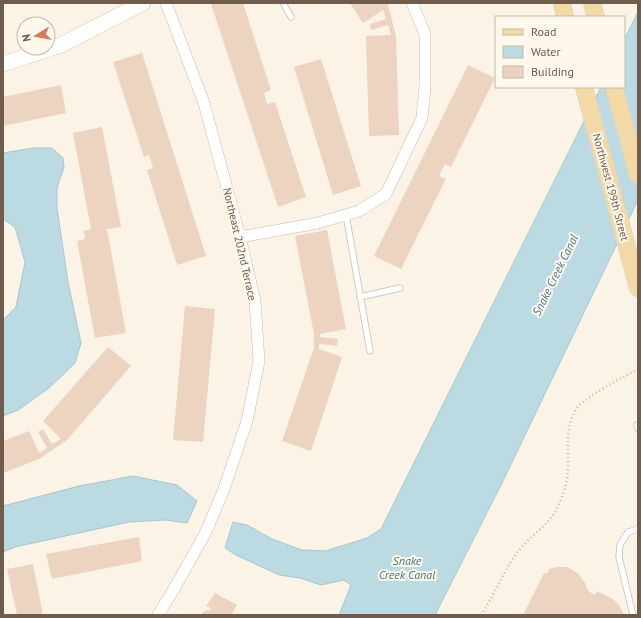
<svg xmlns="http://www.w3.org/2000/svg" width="641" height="618" font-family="'PT Sans',sans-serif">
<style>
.water{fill:#bcdae1;stroke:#a4c8d2}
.building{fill:#ecd4c0}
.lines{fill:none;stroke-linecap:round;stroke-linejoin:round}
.lane-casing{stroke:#cabbad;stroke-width:7}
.street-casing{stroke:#cabbad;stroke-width:12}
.secondary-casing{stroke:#cdbcab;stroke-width:16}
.primary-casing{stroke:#d7d1cd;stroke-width:18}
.path{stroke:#d1b8a4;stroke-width:2.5;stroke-dasharray:1 3;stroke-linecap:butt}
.lane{stroke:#fff;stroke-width:5.5}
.street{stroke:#fff;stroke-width:11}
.secondary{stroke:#fff;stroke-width:15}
.primary{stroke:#f2d9a5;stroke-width:17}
.labels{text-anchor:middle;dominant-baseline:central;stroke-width:4;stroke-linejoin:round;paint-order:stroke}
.street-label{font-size:11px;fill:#705c4d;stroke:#fdf7ec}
.water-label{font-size:12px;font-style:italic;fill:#4a7581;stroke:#fdf7ec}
</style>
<rect width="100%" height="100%" fill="#faf3e6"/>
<g class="water">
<path d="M638,12V200L502,483L435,615H339L351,585L344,580L321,585L300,578L279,575L236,555L225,548L233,522L247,525L272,539L302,550L325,551L367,538L381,529L601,87H624V40Z"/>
<path d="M33,148H52L63,158L64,167L57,188V208L68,282L81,343L75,363L49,388L18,410L3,416V320L16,307L25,262L15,227L3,219V153Z"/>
<path d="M133,476L177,485L197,501L187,523L165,520L129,522L15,547L3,552V506L79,486Z"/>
</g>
<g class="building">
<path d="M215,3H243L271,90L264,93L267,104L275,102L306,197L278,207L211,4Z"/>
<path d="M350,3H386L388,5L396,36L399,135L369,136L366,36L391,35L388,25L371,30L370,24L386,19L383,10L363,23Z"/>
<path d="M142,53L206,256L177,265L147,170L153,168L149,155L144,157L113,62Z"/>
<path d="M321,59L361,186L333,195L294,67Z"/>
<path d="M468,65L495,78L451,167L445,164L439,176L446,179L401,269L374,256Z"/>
<path d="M61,85L66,113L3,126V97Z"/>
<path d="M102,127L121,227L107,229L126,333L95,338L77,241L85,239L84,231L91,229L73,133Z"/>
<path d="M327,230L346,329L320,334V337L338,339L337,346L319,344V349L342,357L311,451L282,441L314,348V334L295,236Z"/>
<path d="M185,306L215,309L203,442L173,440Z"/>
<path d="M108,347L131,366L67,440L39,459L3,473V441L29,431L39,453L47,448L38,432L43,429L52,444L61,439L43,421Z"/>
<path d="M139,537L142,561L52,579L46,554Z"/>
<path d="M33,564L43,615H17L7,569Z"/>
<path d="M557,567H567L578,573L585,583L588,591L595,595L597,591L613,599L619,605L624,615H523L544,573L547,574L549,569Z"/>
<path d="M215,593L237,605L231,615H201L204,611L206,612L207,610L210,611L211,608L206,606Z"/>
</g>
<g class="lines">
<g class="lane-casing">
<g id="lane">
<path d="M283,3L291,17"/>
<path d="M346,215L370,351"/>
<path d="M360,297L400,288"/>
<path d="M637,425L638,429"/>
<path d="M633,615L619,557L620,545L628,532L638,529"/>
</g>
</g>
<g class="street-casing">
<g id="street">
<path d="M240,237L318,223L359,211L386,194L422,118L425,87V34L412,3"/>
<path d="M158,615L174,589L206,532L224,489L247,421L259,361L255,301L240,237L204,103L166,3"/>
</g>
</g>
<g class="secondary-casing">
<path id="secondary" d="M3,64L61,45L143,3"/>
</g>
<g class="primary-casing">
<g id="primary">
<path d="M562,3L565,17"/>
<path d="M592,3L596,17"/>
<path d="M584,87L638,288"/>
<path d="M614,87L638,175"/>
</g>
</g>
<path class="path" d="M481,615C495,594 504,570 519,550C530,536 548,526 556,510C563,497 567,484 568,469C569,448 564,427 577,408C579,404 583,402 586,400C602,388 620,379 638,369"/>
<use href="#lane" class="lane"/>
<use href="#street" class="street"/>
<use href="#secondary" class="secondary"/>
<use href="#primary" class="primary"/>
</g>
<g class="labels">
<g class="street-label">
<text transform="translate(611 187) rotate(75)">Northwest 199th Street</text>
<text transform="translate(240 244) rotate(77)">Northeast 202nd Terrace</text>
</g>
<g class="water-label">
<text transform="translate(555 275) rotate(-64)">Snake Creek Canal</text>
<text x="407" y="560">Snake<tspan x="407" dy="14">Creek Canal</tspan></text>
</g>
</g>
<rect width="641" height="618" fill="none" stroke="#705c4d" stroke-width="8"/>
<rect x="495" y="16" width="130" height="72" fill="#fdf7ec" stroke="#c5b9ac"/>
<rect x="503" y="29" width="20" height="6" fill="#f2d9a5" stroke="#c5b9ac"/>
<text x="531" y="36" font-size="12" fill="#705c4d">Road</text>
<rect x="503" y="46" width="20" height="12" fill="#bcdae1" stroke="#c5b9ac"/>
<text x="531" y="56" font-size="12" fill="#705c4d">Water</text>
<rect x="503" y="66" width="20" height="12" fill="#ecd4c0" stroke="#c5b9ac"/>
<text x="531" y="76" font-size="12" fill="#705c4d">Building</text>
<g transform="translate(36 36) rotate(259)"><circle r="19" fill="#fdf7ec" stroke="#c5b9ac"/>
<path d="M0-3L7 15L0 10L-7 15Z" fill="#d77b58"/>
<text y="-6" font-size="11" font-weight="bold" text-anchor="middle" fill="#705c4d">N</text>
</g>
</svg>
